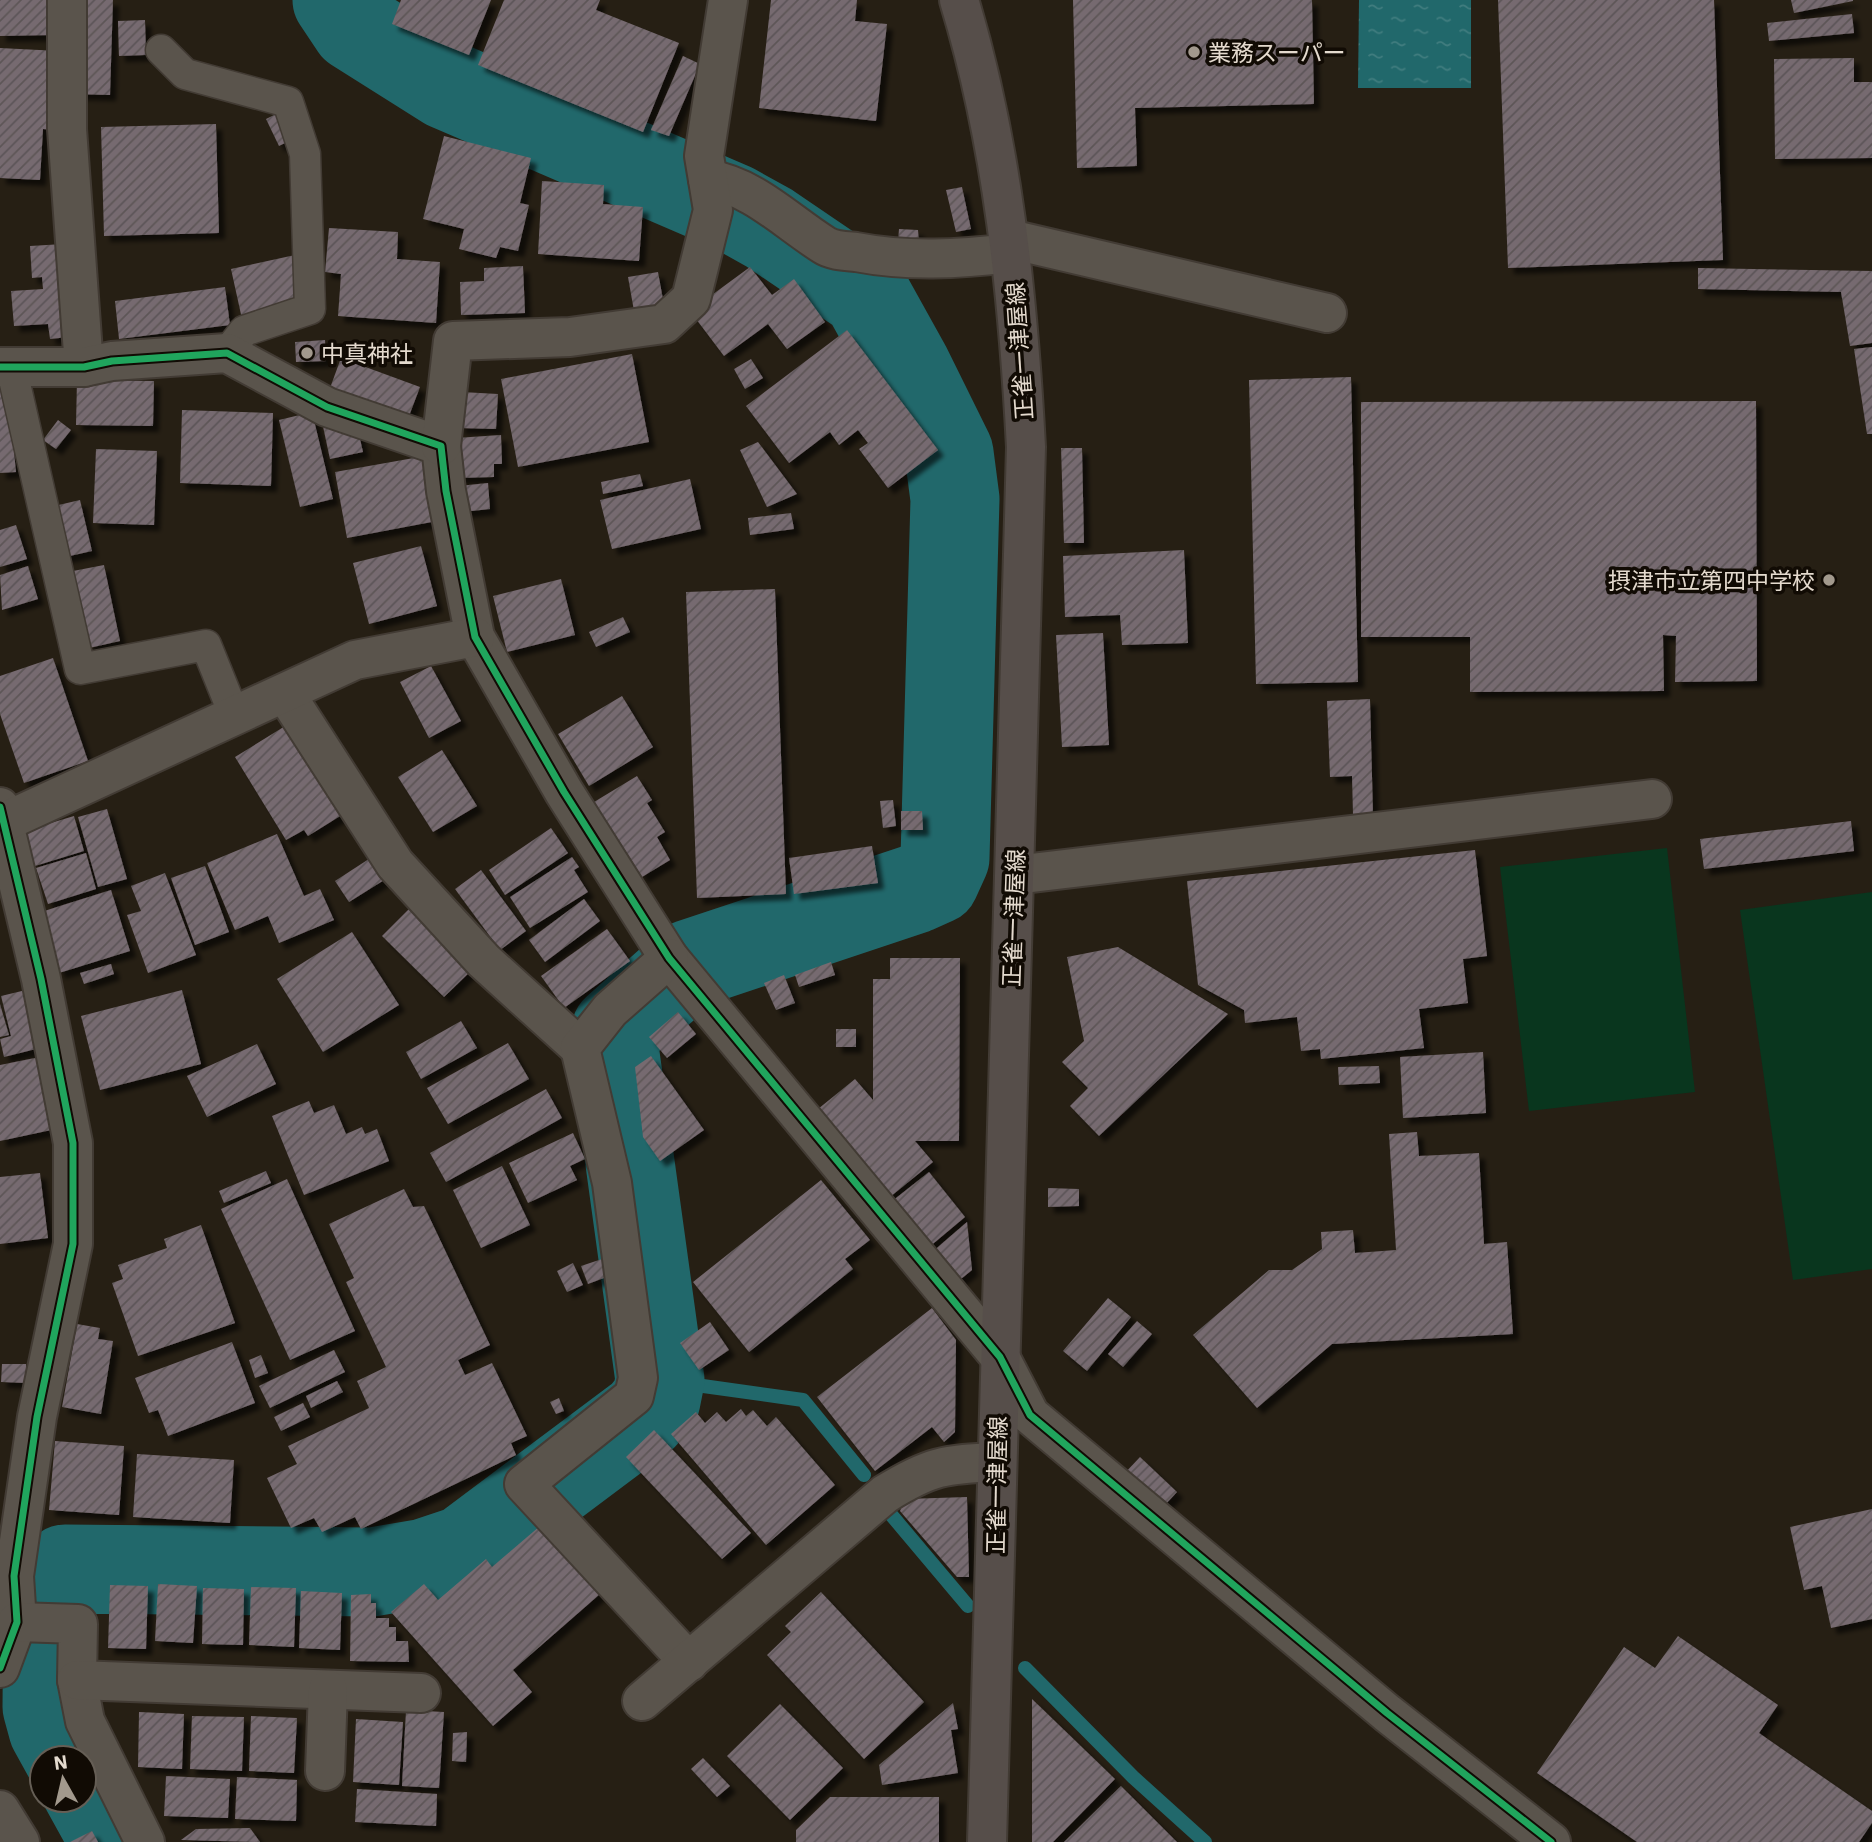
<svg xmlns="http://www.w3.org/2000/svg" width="1872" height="1842" font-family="'IBM Plex Sans','Noto Sans JP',sans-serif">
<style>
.green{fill:#09361e}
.water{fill:url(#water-ripples)}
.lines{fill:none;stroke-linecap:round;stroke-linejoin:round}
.stream{stroke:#21686b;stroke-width:14}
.river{stroke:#21686b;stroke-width:89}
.building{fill:url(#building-hatch);filter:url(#shadow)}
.service-casing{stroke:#423b34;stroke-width:33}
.minor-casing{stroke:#423b34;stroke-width:42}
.secondary-casing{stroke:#423b34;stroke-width:42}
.service{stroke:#5a544c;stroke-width:30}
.minor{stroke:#5a544c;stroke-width:38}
.secondary{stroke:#564e4a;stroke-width:38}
.cycleway-casing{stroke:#110b04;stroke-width:11}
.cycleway{stroke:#20a55d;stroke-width:7}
.poi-dot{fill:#a2998d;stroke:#110b04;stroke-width:2.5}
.labels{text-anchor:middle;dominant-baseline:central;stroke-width:7;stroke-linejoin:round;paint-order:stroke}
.poi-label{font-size:23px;fill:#e4dace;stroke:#110b04;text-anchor:start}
.street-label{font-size:23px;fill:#e4dace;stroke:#110b04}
</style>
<defs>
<pattern id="water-ripples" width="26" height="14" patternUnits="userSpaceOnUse" patternTransform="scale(1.75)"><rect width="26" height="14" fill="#21686b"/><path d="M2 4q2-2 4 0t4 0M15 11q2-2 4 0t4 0" fill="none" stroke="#417d7f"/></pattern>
<pattern id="building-hatch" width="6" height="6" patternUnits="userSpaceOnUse" patternTransform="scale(1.75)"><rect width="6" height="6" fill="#766a70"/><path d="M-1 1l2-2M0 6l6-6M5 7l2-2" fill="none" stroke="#5d5657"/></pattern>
<filter id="shadow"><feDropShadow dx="6" dy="6" stdDeviation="2" flood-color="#0009"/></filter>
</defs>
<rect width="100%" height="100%" fill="#261f14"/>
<g class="green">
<path d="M1667,848L1695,1092L1529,1111L1500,867Z"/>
<path d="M1872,892V1269L1793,1280L1740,910Z"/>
</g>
<path class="water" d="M1359,0H1471V88H1358Z"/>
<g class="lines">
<g class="stream">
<path d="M660,1380L803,1400L864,1475"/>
<path d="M888,1511L968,1606"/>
<path d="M1025,1668L1133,1777L1205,1842"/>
</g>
<g class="river">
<path d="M69,1758L53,1729L47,1707L48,1581L65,1569L372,1572L425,1563L464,1550L643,1416L656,1400L660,1380L614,1047L616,1030L690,964L915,889L935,880L945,858L955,499L949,453L906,366L866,294L769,228L733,208L447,85L355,27L337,0"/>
<path d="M84,1786L115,1842"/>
</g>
</g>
<g class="building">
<path d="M0,0H53L54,35L0,36Z"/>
<path d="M74,0H113L110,95L72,94Z"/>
<path d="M401,0H491L469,55L392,24Z"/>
<path d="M504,0H600L596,10L679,43L643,132L478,65Z"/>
<path d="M771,0H857L855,21L887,24L876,121L759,108Z"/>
<path d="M1073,0H1312L1314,104L1135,108L1137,166L1077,168Z"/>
<path d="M1498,0H1714L1723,260L1508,268Z"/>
<path d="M1791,0H1853V1L1794,13Z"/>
<path d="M1852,14L1854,33L1769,41L1767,23Z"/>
<path d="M145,20L146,55L119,56L118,21Z"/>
<path d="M0,48L59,51L54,130L43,129L40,180L0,178Z"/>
<path d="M683,56L700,64L669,136L651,130Z"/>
<path d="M1854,58V82H1872V158L1775,159L1774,59Z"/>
<path d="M278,113L291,140L279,146L266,119Z"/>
<path d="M216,124L219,233L104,236L101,127Z"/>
<path d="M444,136L531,158L520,203L529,205L518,251L500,247L496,258L459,249L464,229L423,219Z"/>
<path d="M542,181L604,185L603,204L643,207L639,261L538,254Z"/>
<path d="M962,187L971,229L956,232L946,190Z"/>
<path d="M329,228L398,232L397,259L440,262L436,323L338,316L341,274L325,272Z"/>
<path d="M899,229L918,230L919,242L898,241Z"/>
<path d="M63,244L69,337L50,339L48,324L14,326L11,291L43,289L42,277L32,278L30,246Z"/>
<path d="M295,255L306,305L242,319L231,269Z"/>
<path d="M523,266L525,313L461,315L460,282L484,281V268Z"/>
<path d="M750,267L772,295L794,279L825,322L787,349L768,324L724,356L690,311Z"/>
<path d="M1698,268L1872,271V343L1850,346L1841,292L1698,289Z"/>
<path d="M658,272L664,305L634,311L628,277Z"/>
<path d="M225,287L230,325L119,339L115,301Z"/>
<path d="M847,330L938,450L888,488L859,449L868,443L858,430L839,445L830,432L789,463L746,406Z"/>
<path d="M325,340L326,361L296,362L295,342Z"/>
<path d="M1872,347V434H1867L1854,349Z"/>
<path d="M632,354L649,442L518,467L501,379Z"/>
<path d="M341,358L420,387L409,416L330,388Z"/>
<path d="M751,359L763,378L745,389L734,369Z"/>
<path d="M1351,377L1358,682L1256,684L1249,380Z"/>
<path d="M77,380L154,381L153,426L76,425Z"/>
<path d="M8,391L16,472L0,473V392Z"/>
<path d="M462,392L498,394L496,429L459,428Z"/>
<path d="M1756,401L1757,681L1675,682L1676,636L1663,635L1664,691L1470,692V637H1361V402Z"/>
<path d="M182,410L273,413L271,486L180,483Z"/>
<path d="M312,412L333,499L300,507L279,420Z"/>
<path d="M321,417L357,426L363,452L330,459Z"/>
<path d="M58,420L71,430L56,449L43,440Z"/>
<path d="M501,435L502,464H494V477L458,478L456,438Z"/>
<path d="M758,442L797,494L767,507L740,450Z"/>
<path d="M1061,448H1082L1084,543H1064Z"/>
<path d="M96,449L157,451L154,525L93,523Z"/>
<path d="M425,456L437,521L347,538L335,472Z"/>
<path d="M640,474L643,486L603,494L601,482Z"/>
<path d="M690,479L701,529L612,549L600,500Z"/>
<path d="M488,483L490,509L462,512L459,486Z"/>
<path d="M80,500L92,551L61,558L50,507Z"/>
<path d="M791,513L794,529L750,535L748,518Z"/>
<path d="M16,525L27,559L0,567V530Z"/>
<path d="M421,546L437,606L369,624L353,563Z"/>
<path d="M1184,550L1188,643L1122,645L1120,615L1065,617L1063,556Z"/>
<path d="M104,565L120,641L89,648L73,571Z"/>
<path d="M28,566L38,599L2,610L0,575Z"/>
<path d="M561,579L575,635L507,652L493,596Z"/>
<path d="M775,589L786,894L697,898L686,592Z"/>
<path d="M623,617L630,632L596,647L589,632Z"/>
<path d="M1103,633L1109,745L1062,747L1056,635Z"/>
<path d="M53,658L88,761L24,783L0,714V676Z"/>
<path d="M431,666L461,721L429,738L400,682Z"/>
<path d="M622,696L653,747L589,786L558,734Z"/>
<path d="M1370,699L1373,815H1353L1352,776L1330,777L1327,701Z"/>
<path d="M290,723L345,813L308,836L304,830L286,840L235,757Z"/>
<path d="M442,750L477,806L433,832L398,777Z"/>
<path d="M637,776L652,800L647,803L665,832L657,837L670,860L642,877L594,802Z"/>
<path d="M893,800L896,826L883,828L880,801Z"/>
<path d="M107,809L127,879L98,887L78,817Z"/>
<path d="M901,811H922L923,830H901Z"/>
<path d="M74,816L84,851L35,866L24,831Z"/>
<path d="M1851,821L1854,851L1704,869L1700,839Z"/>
<path d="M551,828L568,853L505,895L489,870Z"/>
<path d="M277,834L304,896L320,889L334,920L279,943L268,916L235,930L207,863Z"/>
<path d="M872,846L878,883L794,894L789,858Z"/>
<path d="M1475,850L1487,956L1463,959L1468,1003L1419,1009L1424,1048L1321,1059L1320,1049L1301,1051L1297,1017L1245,1023L1244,1010L1198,985L1187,881Z"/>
<path d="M86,853L96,889L48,904L36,868Z"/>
<path d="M375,855L389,877L349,902L335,881Z"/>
<path d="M572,857L579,867L574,870L588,892L530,928L510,897Z"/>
<path d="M205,866L229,932L195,945L171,878Z"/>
<path d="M481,870L526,931L500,950L455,889Z"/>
<path d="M165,873L196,955L148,973L127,915L141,911L131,886Z"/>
<path d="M111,890L130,951L59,973L41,912Z"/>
<path d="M584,899L600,921L545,962L529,940Z"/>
<path d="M414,904L477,965L444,997L382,936Z"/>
<path d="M607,929L630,961L564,1008L541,976Z"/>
<path d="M352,932L399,1005L323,1052L277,979Z"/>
<path d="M1118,947L1228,1014L1099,1136L1070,1106L1088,1088L1062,1062L1084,1041L1067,957Z"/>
<path d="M890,958H960L959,1141H915L933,1162L890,1197L818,1109L855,1079L873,1100V979H890Z"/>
<path d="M831,962L835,975L799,987L795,975Z"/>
<path d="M111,964L114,974L84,984L80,973Z"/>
<path d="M784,975L795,1003L776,1010L764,983Z"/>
<path d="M26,990L40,1048L4,1057L0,1039L11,1036L1,996Z"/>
<path d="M182,990L201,1064L100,1090L81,1016Z"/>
<path d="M0,1004L9,1035L0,1037Z"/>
<path d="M678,1012L696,1034L667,1058L649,1037Z"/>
<path d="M461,1021L477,1048L421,1079L406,1052Z"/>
<rect x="836" y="1029" width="20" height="18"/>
<path d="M508,1043L529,1079L448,1124L427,1088Z"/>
<path d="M257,1044L276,1084L207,1117L187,1076Z"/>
<path d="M1483,1052L1486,1113L1403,1118L1400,1057Z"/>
<path d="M651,1056L704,1130L660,1161L643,1137L635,1067Z"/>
<path d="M40,1057L56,1129L0,1141V1065Z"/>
<path d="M1379,1066L1380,1083L1339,1085L1338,1067Z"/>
<path d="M546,1089L562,1118L446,1182L430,1153Z"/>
<path d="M309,1101L314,1113L334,1105L346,1134L362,1127L365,1134L377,1129L389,1161L304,1195L272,1116Z"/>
<path d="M1417,1132L1419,1156L1479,1153L1484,1244L1507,1242L1513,1334L1332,1344L1257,1408L1193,1335L1269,1270H1292L1322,1249L1321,1232L1353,1230L1355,1253L1396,1250L1389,1134Z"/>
<path d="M573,1133L585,1159L570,1166L577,1180L528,1203L509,1163Z"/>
<path d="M502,1166L530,1225L481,1248L453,1190Z"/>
<path d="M266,1171L271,1183L224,1203L219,1191Z"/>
<path d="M929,1172L965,1217L928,1248L891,1202Z"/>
<path d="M40,1173L48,1238L0,1244V1177Z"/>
<path d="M287,1179L355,1331L290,1360L221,1209Z"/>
<path d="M821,1180L870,1240L845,1259L853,1269L749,1352L693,1282Z"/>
<path d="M1048,1188L1079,1189V1206L1048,1207Z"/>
<path d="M404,1189L413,1207L424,1206L490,1345L458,1360L465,1375L492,1363L527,1436L511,1443L516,1455L361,1529L355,1517L322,1532L314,1518L291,1528L267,1478L297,1464L288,1446L369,1408L357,1381L386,1367L346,1282L354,1278L329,1224Z"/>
<path d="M967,1222L972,1270L956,1283L931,1253Z"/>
<path d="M201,1225L235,1323L138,1356L112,1283L123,1279L118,1265L167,1248L164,1239Z"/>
<path d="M602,1259L609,1276L588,1284L581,1266Z"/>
<path d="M573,1263L583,1285L567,1292L557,1271Z"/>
<path d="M1108,1298L1131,1317L1087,1371L1063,1351Z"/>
<path d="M932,1308L956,1340L955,1432L944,1442L932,1427L875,1471L817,1397Z"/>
<path d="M1137,1321L1152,1334L1123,1367L1108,1354Z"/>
<path d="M710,1322L729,1350L699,1370L680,1343Z"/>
<path d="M77,1324L100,1328L98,1339L113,1341L101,1414L62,1407Z"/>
<path d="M232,1342L255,1403L168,1436L158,1410L149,1413L135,1378Z"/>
<path d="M334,1350L345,1372L270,1408L259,1386Z"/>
<path d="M261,1355L268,1373L255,1378L249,1360Z"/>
<path d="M2,1364H26V1383L1,1382Z"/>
<path d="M337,1381L343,1392L311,1408L306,1396Z"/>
<path d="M559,1398L564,1411L556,1414L550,1402Z"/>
<path d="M303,1403L310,1417L281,1431L274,1417Z"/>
<path d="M741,1409L746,1416L753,1410L767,1426L776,1417L835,1485L766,1545L671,1434L696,1412L705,1423L717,1412L726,1422Z"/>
<path d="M654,1430L751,1533L722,1559L626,1457Z"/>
<path d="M55,1441L124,1446L119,1515L49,1510Z"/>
<path d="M137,1454L234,1460L230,1523L133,1517Z"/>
<path d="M1140,1457L1177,1492L1161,1509L1124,1474Z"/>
<path d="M967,1497L969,1577H957L900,1511L905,1499Z"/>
<path d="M1872,1509V1619L1831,1628L1822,1586L1804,1590L1790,1527Z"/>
<path d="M540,1526L600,1594L513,1670L532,1692L493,1726L391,1612L424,1584L438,1600L486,1559L492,1567Z"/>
<path d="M158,1584L197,1586L193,1643L155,1641Z"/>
<path d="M110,1585L148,1586L146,1649L108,1648Z"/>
<path d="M251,1587L296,1588L294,1647L249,1645Z"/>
<path d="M203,1588L244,1589L243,1645L202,1644Z"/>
<path d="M301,1591L342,1593L340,1650L299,1648Z"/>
<path d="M821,1592L924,1702L864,1759L767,1655L791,1632L785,1626Z"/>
<path d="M371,1594V1603H376V1618H389V1627H396V1641H408L409,1662L350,1661L351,1595Z"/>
<path d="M1678,1636L1778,1705L1759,1733L1872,1811V1823L1859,1842H1637L1537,1773L1624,1647L1655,1668Z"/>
<path d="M1032,1699L1115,1779L1053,1842H1032Z"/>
<path d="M953,1703L958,1729L951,1730L958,1773L882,1785L879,1765Z"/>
<path d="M780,1704L843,1768L790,1820L727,1756Z"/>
<path d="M406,1710L444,1712L439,1788L402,1786Z"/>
<path d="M139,1712L184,1714L182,1769L138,1767Z"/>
<path d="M192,1716L244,1717L242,1771L190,1769Z"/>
<path d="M251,1716L297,1718L294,1773L249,1771Z"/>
<path d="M356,1719L403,1722L399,1785L353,1782Z"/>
<path d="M467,1732L466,1762L452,1761L453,1733Z"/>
<path d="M703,1758L730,1786L717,1797L691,1769Z"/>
<path d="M166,1776L230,1779L228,1818L164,1816Z"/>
<path d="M237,1777L297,1780L296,1821L235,1819Z"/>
<path d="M1121,1786L1177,1842H1064Z"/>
<path d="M357,1789L437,1794L436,1826L355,1822Z"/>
<path d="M830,1797H939V1842H796V1830Z"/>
<path d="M250,1828L260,1842L181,1840L196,1829Z"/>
<path d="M92,1831L98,1842H70Z"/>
</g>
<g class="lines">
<g class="service-casing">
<g id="service">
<path d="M161,50L185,74L288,102L305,154L310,309L244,331L227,353"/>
<path d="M11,366L80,669L206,645L235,717"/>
</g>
</g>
<g class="minor-casing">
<g id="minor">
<path d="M67,0V129L84,367"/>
<path d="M708,179C754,187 786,221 824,245C833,251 846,251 856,252C908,262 959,259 1012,253"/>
<path d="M1010,239L1327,313"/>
<path d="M0,367H84L112,361L227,353L327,407L441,446L446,491L475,637L564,792L669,958L1000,1357L1030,1415L1387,1713L1551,1842"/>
<path d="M441,446L453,341L570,337L664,324L691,299L713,210L704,156L728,0"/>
<path d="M285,693L395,864L484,961L580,1048"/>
<path d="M0,807L41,979L73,1143V1244L37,1417L14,1576L17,1622L0,1668"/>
<path d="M0,824L355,660L475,637"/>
<path d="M1015,875L1652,799"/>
<path d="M669,958L610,1010L580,1048L612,1183L638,1378L634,1396L524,1484L689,1662"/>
<path d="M17,1622L78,1624L77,1680L85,1721L145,1842"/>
<path d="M77,1680L421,1693"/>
<path d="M642,1701L885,1494C930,1466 945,1464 997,1462"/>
<path d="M325,1771L328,1690"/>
<path d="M0,1810L20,1842"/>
</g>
</g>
<g class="secondary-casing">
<path id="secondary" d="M959,0C1003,145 1018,296 1026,447L987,1842"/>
</g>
<use href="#service" class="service"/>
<use href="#minor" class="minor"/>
<use href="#secondary" class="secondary"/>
<g class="cycleway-casing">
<g id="cycleway">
<path d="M0,367H84L112,361L227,353L327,407L441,446L446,491L475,637L564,792L669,958L1000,1357L1030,1415L1387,1713L1551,1842"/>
<path d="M0,807L41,979L73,1143V1244L37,1417L14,1576L17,1622L0,1668"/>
</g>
</g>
<use href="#cycleway" class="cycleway"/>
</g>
<g class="poi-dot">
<circle cx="1194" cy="52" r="7"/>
<circle cx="307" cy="353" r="7"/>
<circle cx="1829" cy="580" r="7"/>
</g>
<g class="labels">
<g class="poi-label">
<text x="1208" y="52">業務スーパー</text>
<text x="321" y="353">中真神社</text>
<text x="1815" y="580" text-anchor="end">摂津市立第四中学校</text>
</g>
<g class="street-label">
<text transform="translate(1019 351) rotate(-94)">正雀一津屋線</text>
<text transform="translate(1013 918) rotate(-88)">正雀一津屋線</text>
<text transform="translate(996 1485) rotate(-89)">正雀一津屋線</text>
</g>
</g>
<g transform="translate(63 1779) rotate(352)"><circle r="33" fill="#110b04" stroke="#655e55" stroke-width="2"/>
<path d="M0-5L12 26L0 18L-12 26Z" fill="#a2998d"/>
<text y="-10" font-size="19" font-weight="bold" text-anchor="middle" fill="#e4dace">N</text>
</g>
</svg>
